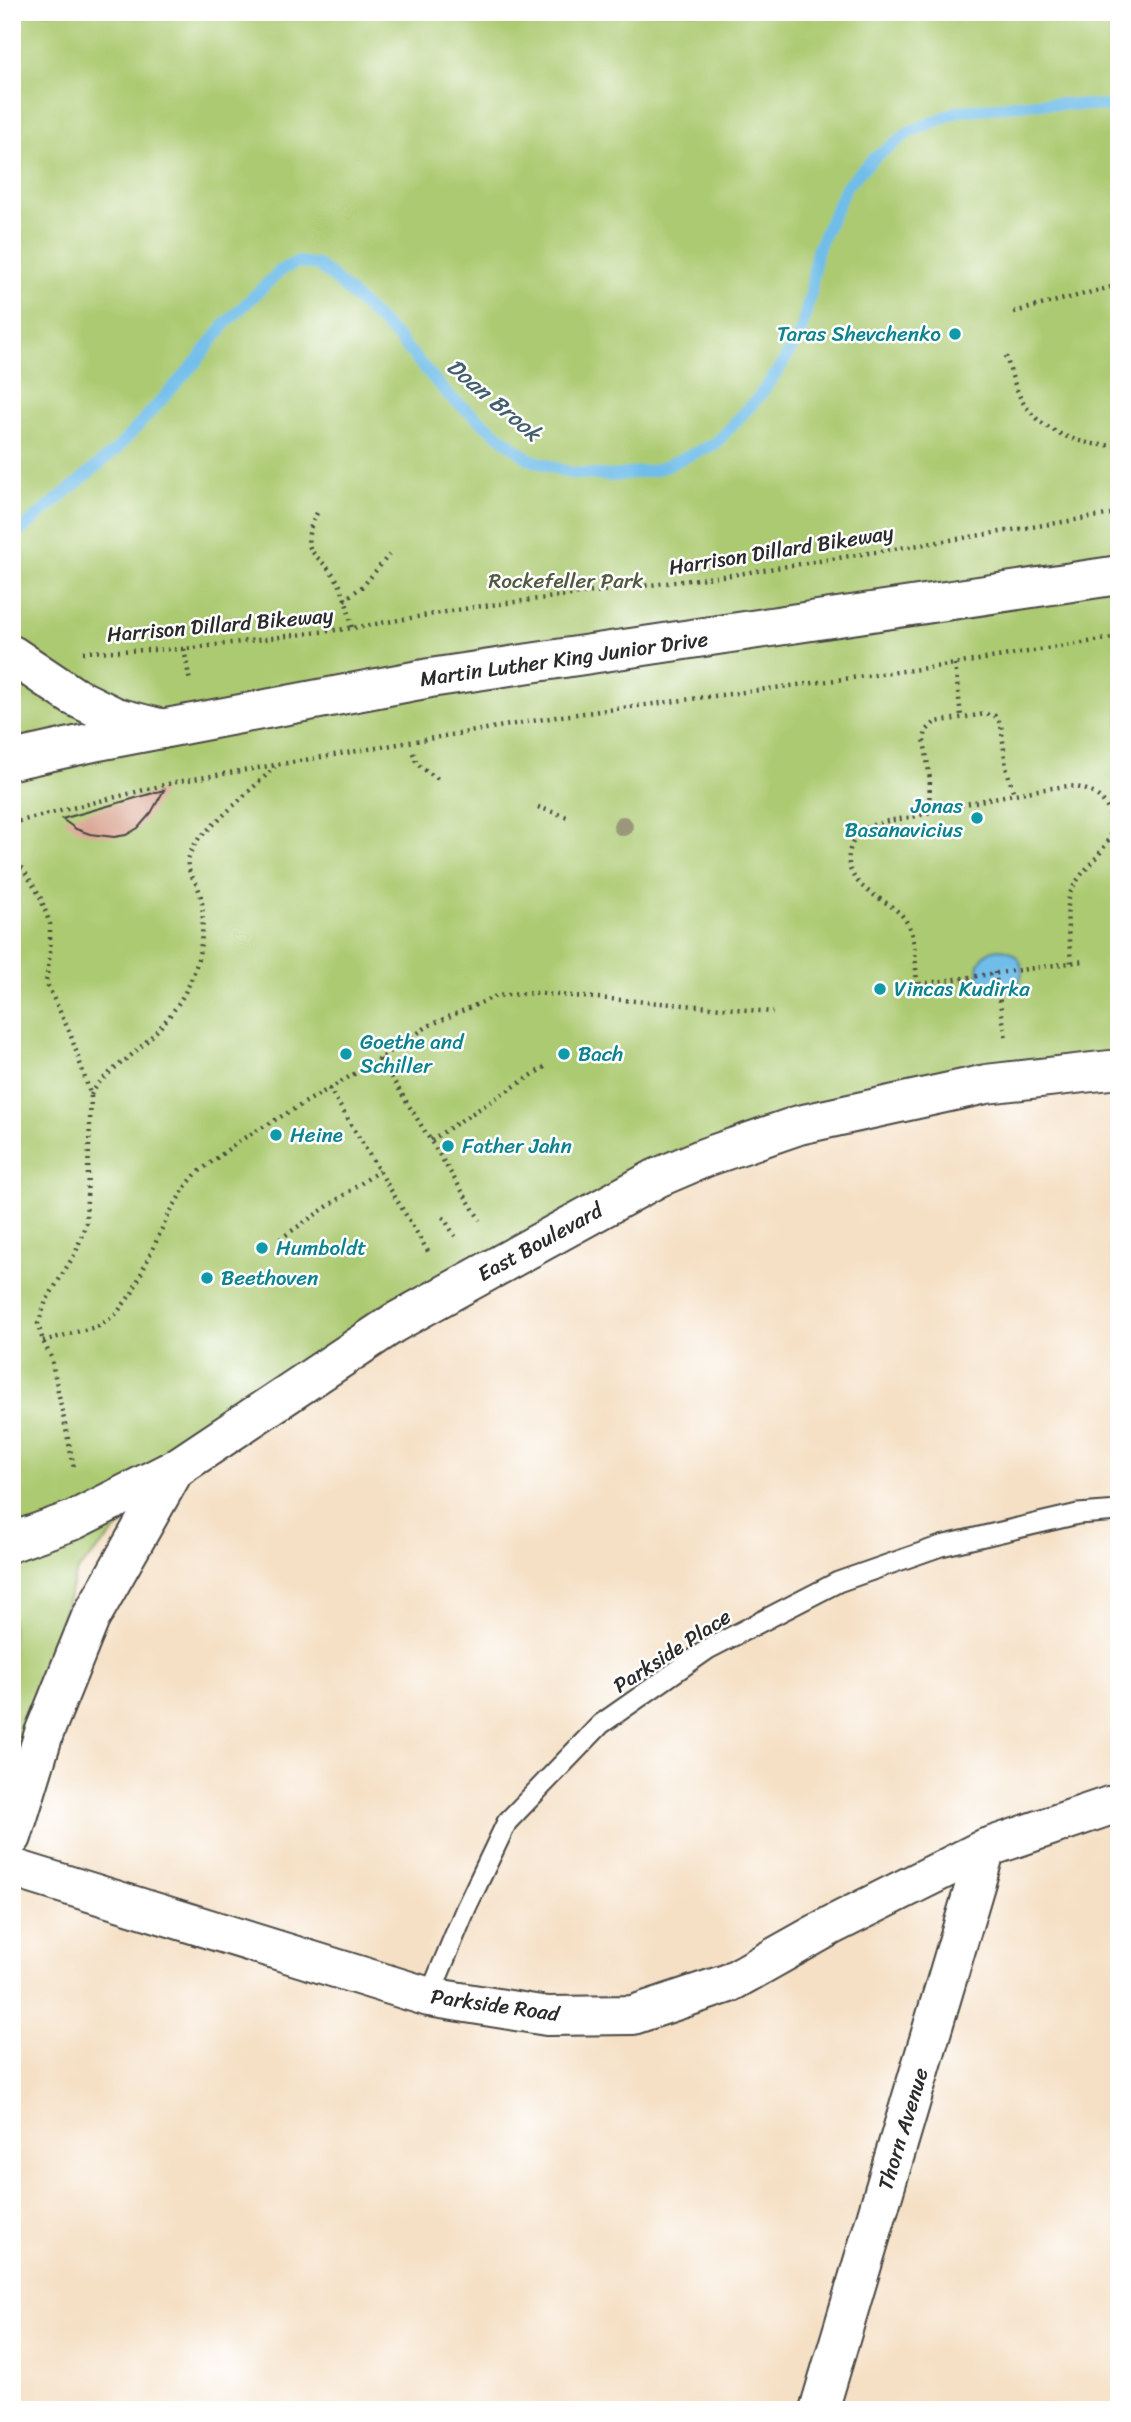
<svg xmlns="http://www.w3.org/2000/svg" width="1131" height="2422" font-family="Sriracha,sans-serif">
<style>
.green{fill:#acca71;stroke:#6c7a4e;stroke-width:2}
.water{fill:#6fbdea;stroke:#4d748a;stroke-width:2}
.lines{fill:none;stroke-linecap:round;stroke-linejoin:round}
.stream{stroke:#6fbdea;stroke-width:12}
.building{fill:#d9a491}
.service-casing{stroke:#494642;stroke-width:23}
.minor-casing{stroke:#494642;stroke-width:42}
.secondary-casing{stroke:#494642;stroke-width:42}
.path{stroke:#494642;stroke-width:4.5;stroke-dasharray:2 5;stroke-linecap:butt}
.service{stroke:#fff;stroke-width:19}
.minor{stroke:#fff;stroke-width:38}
.secondary{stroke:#fff;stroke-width:38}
.tree{fill:#9b977c}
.culture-dot{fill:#0f9aa8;stroke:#fff;stroke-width:2.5}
.labels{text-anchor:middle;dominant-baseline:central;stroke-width:5;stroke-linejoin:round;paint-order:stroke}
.culture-label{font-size:21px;fill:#0d838f;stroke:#fff;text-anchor:start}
.street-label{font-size:21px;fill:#2b2b2b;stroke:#fff}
.park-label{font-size:21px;fill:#525b40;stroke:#fff}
.water-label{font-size:23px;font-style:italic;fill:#435e6e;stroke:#fff}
</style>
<rect width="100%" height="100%" fill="#fff"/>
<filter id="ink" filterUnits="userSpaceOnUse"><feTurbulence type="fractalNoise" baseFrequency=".0143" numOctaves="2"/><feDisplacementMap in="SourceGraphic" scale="14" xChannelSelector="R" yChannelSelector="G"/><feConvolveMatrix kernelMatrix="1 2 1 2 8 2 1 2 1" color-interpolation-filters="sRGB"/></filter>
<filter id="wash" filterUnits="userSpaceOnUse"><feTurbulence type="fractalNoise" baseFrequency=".00686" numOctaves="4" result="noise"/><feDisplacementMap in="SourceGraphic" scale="28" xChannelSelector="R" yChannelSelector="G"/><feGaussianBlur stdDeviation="1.57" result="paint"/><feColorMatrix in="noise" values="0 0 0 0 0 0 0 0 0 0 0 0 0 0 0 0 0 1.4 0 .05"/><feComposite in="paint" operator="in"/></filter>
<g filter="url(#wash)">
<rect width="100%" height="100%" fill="#f5e0c5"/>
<path class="green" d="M12,12H1119V1077L986,1084L613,1202L175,1469L77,1571L12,1768Z"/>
<circle class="water" cx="1000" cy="971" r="22"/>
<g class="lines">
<path class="stream" d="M12,538L117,449L196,362L226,323L281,270L298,262L318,265L335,279L397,337L449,396L529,459L570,473L613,476L656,470L715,444L758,398L782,365L801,331L811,292L816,254L826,230L847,185L874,158L910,132L959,111L1037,103L1104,106L1119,110"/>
</g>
<g id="blocks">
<path class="building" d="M164,790L151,813L138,828L126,835L114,837L90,834L76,829L62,819Z"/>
</g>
</g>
<g filter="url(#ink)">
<use href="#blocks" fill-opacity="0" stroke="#494642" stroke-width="2"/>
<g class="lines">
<g class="service-casing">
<path id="service" d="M429,1997L466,1908L507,1822L601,1724L708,1649L838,1582L941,1546L1078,1514L1119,1511"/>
</g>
<g class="minor-casing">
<g id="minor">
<path d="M12,655L73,696L116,717L163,729"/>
<path d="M12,1542L74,1520L175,1469L394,1323L657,1178L706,1157L799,1125L986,1084L1119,1069"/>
<path d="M12,1837L44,1733L90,1619L175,1469"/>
<path d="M12,1868L429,1997L547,2016L633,2015L729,1983L832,1925L986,1848L1109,1806L1119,1805"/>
<path d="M819,2410L986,1848"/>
</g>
</g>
<g class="secondary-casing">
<path id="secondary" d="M12,760L98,741L430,678L1119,575"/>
</g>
<g class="path">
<path d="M1014,312L1119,285"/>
<path d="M1006,356C1010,370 1014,384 1020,397C1037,431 1083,448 1119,445"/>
<path d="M317,513C295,555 320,552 337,580C345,593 349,614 352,628"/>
<path d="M344,600L363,586L389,555"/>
<path d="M184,649L190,682"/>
<path d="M83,652L184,649L352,628L475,607L738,574L1119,513"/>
<path d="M955,664L961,716"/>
<path d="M413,753L417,764L438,779"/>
<path d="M538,807L567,817"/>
<path d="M929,812L930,779L924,740L926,731L935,722L985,714L995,716L1001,724L1006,767L1014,794"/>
<path d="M12,823L176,782L562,716L942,666L1119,637"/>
<path d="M12,857L23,869L40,896L50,924V953L46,982L70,1033L91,1096L86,1223L76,1252L46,1301L38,1324L43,1341L51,1357L74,1468"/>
<path d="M995,972L1006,1039"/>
<path d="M917,984C915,964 917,939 906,921C894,901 861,895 851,871C845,856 851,838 865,829C882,819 903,820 921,815C970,802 1018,792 1068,786C1082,787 1097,792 1105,804C1130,845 1076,865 1069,898C1065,919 1070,943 1071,963"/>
<path d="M906,986L1084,961"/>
<path d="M380,1059L480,1220"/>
<path d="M329,1088L429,1253"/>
<path d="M91,1095C100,1077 122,1064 137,1050C160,1030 184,1002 194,972C202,950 204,925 202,903C198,871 174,873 199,838L275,767"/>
<path d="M431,1140L546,1066"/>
<path d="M443,1217L455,1236"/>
<path d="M280,1239L379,1171"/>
<path d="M43,1341L99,1326L116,1314L132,1293L168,1216L185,1187L196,1174L239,1141L380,1059L428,1026L496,996L534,993L773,1012"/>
</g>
<use href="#service" class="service"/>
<use href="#minor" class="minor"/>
<use href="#secondary" class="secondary"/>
</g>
<circle class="tree" cx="623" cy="826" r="10"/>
</g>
<g class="culture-dot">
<circle cx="955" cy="334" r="7"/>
<circle cx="977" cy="818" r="7"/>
<circle cx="880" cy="989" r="7"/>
<circle cx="346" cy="1054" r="7"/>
<circle cx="564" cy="1054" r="7"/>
<circle cx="276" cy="1135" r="7"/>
<circle cx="448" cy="1146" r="7"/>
<circle cx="262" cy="1248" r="7"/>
<circle cx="207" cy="1278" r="7"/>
</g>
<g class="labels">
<g class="culture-label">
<text x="941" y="334" text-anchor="end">Taras Shevchenko</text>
<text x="963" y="806" text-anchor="end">Jonas<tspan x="963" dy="24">Basanavicius</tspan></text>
<text x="894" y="989">Vincas Kudirka</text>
<text x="360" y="1042">Goethe and<tspan x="360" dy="24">Schiller</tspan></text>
<text x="578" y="1054">Bach</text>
<text x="290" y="1135">Heine</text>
<text x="462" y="1146">Father Jahn</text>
<text x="276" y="1248">Humboldt</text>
<text x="221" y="1278">Beethoven</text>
</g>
<g class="street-label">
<text transform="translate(781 550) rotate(-9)">Harrison Dillard Bikeway</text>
<text transform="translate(220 625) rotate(-5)">Harrison Dillard Bikeway</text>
<text transform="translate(564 659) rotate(-8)">Martin Luther King Junior Drive</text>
<text transform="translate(540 1242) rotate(-29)">East Boulevard</text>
<text transform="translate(672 1651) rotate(-33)">Parkside Place</text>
<text transform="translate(495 2005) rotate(8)">Parkside Road</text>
<text transform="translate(903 2129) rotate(-73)">Thorn Avenue</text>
</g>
<g class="park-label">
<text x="566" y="581">Rockefeller Park</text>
</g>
<g class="water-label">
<text transform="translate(494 400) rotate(40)">Doan Brook</text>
</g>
</g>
<rect width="1131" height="2422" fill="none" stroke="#fff" stroke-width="42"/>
</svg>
